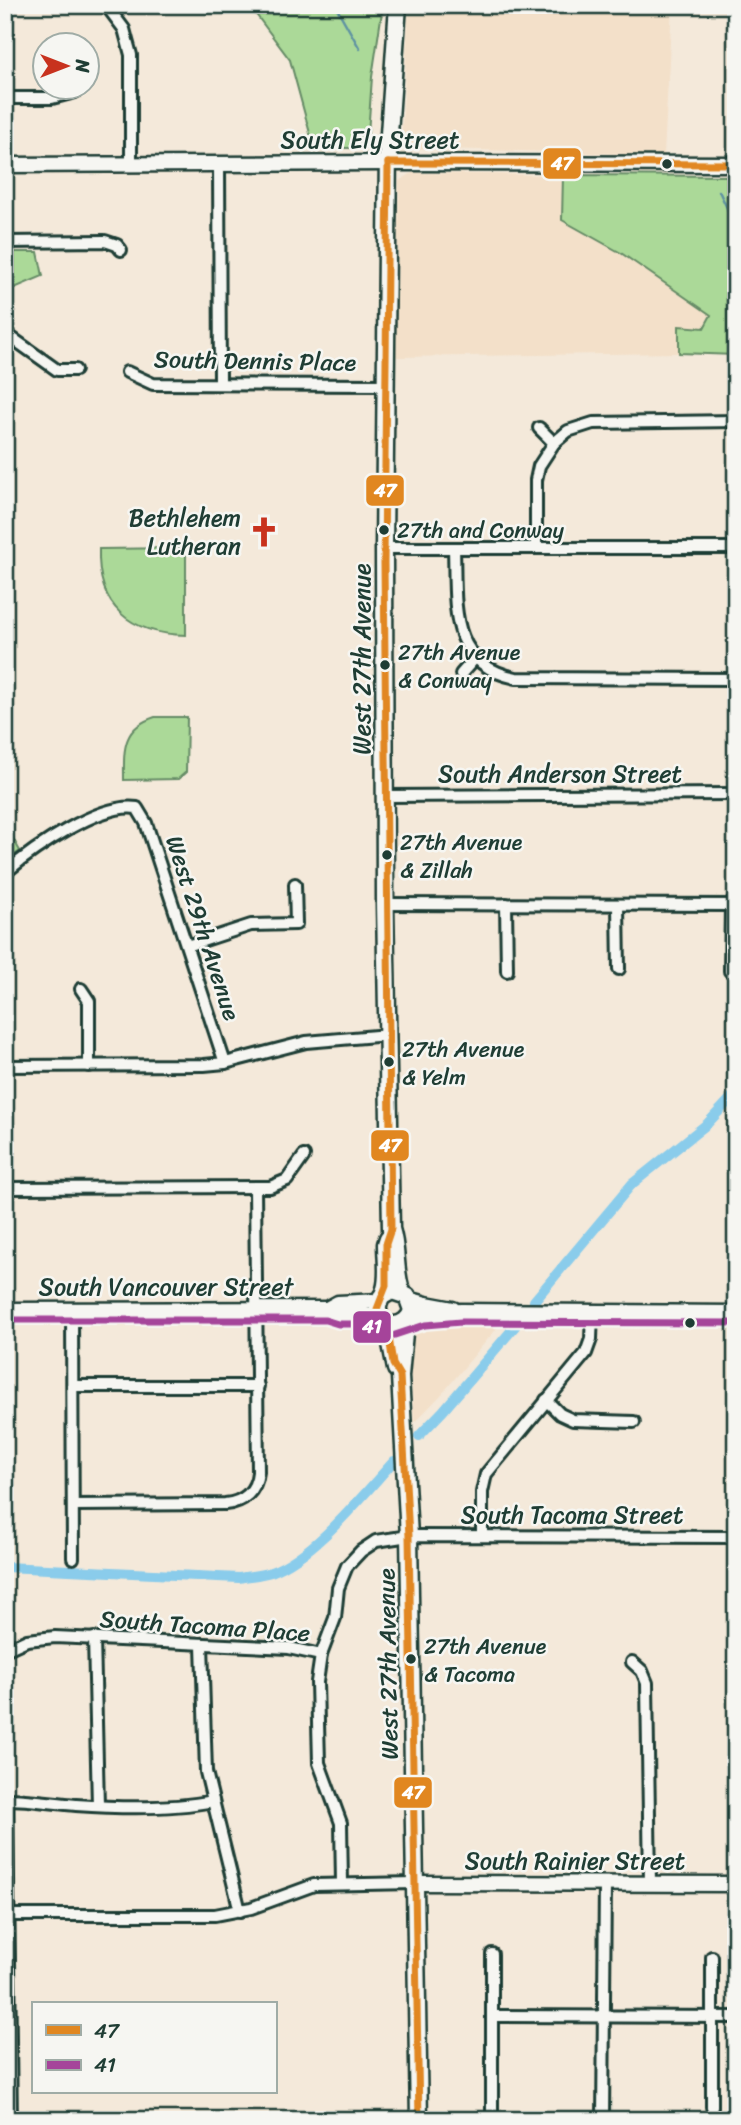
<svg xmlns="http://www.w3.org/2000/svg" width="741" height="2125" font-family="Sriracha,sans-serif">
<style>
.built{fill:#f3e0c9}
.green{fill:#abd998;stroke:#658b66;stroke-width:2}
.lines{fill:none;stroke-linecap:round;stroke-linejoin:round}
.stream{stroke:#5f93a2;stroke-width:2.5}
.canal{stroke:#8acceb;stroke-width:10}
.minor-casing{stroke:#1f3d34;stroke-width:16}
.tertiary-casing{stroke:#1f3d34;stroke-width:19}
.secondary-casing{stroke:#1f3d34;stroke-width:21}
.minor{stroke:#f6f6f2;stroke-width:10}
.tertiary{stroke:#f6f6f2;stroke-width:14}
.secondary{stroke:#f6f6f2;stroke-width:16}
.bus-1-casing{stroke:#f6f6f2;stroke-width:12}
.bus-2-casing{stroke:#f6f6f2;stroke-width:12}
.bus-1{stroke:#e18720;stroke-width:7}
.bus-2{stroke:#a5449a;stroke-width:7}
.bus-dot{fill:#1f3d34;stroke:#f6f6f2;stroke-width:2.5}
.labels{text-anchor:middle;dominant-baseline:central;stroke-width:5;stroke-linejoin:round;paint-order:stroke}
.bus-label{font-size:22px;fill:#1f3d34;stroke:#f6f6f2;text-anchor:start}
.street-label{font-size:24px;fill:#1f3d34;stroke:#f6f6f2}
.poi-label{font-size:24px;fill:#1f3d34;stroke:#f6f6f2;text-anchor:end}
.line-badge{stroke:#f6f6f2;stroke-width:2.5}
.badge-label{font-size:19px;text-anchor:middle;font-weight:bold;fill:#fff}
</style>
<rect width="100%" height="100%" fill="#f4e9da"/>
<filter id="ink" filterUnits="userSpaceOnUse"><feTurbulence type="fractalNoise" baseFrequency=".0143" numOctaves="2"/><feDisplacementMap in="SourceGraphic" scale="14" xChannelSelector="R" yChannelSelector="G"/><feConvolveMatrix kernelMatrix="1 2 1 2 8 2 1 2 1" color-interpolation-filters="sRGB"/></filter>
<g filter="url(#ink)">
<g class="built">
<path d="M409,5H672L664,155L404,148L401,143Z"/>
<path d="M412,173L563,175L562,220L621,253L711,315L704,328L679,326V353L396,357L399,181Z"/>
<path d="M427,1320L503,1321L441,1395L414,1423L408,1329L414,1323Z"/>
</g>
<g class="green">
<path d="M249,5H383L372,77L367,148H314L290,60Z"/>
<path d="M563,175L736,176V355L679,353V326L704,328L711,315L621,253L562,220Z"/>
<path d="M5,252H38L43,276L5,292Z"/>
<path d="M181,548L186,554V635C130,634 97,607 99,549Z"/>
<path d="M155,717H187L186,772L178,779L124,780C124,751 121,728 155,717Z"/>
<path d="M5,824L20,851L5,862Z"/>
</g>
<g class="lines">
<g class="stream">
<path d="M335,5L360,49"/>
<path d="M719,191L727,208L736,243"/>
</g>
<g class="canal">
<path d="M534,1301L632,1184L707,1124L736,1093"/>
<path d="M419,1436L443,1411L517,1324"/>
<path d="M5,1567L239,1578C249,1576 261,1575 271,1572C315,1556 363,1495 394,1461"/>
</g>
<g class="minor-casing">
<g id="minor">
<path d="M106,5L124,29L131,55V164"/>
<path d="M5,98H52L75,92"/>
<path d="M219,163L220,384"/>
<path d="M5,242L105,241L117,245L121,250"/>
<path d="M5,333L57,370H75"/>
<path d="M127,372L153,384L385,385"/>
<path d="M539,428L554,443"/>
<path d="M384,548H736"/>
<path d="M454,548C456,603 447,664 516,678L736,679"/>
<path d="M536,548V480L539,466L554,443L568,431L593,423L736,421"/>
<path d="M461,674L476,657"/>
<path d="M385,796L736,794"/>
<path d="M5,873C33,849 100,802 137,808L146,823L225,1063"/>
<path d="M385,904L736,905"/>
<path d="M506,904L507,971"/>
<path d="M618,905L619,969"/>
<path d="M187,946L251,925L296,924L295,884"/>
<path d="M730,971L731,905"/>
<path d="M81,989L89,1001V1066"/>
<path d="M5,1066L204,1065L225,1063L306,1042L388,1035"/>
<path d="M5,1188L270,1187L287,1180L304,1156"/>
<path d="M72,1310L73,1558"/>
<path d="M73,1386H258"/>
<path d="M546,1400L560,1414L573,1420L634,1422"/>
<path d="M73,1505L225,1504C244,1502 256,1491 258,1472L255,1188"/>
<path d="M482,1536V1492L486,1474L586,1353L591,1339L592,1312"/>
<path d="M94,1638L98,1805"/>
<path d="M202,1644L206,1772L240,1911"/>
<path d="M5,1650L27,1640L55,1637L289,1648L321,1655L335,1618L338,1588L347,1566L361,1551L376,1541L409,1536L736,1537"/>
<path d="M321,1655L317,1682L319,1763L341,1823L342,1883"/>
<path d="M632,1662L642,1671L647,1683L650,1884"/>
<path d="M5,1799C30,1799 52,1803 76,1805C118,1808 173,1809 213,1801"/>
<path d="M7,1799L11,2120"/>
<path d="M9,1915H215L251,1908L314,1885L415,1883"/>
<path d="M493,2016L736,2017"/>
<path d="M712,2107V1957"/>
<path d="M492,2117V1954"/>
<path d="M603,2120L605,1883"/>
</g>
</g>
<g class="tertiary-casing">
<g id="tertiary">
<path d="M5,165L388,163L736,164"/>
<path d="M408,1299L426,1304L453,1309"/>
<path d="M327,1309L338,1303L380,1301"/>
<path d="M5,1310L327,1309C345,1316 364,1311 382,1320"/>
<path d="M408,1320L422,1315L461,1311L736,1313"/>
<path d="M415,1883L736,1884"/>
</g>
</g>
<g class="secondary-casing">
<g id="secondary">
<path d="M398,5L388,148L384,548L385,904L391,1229C398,1251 394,1273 402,1293"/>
<path d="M381,1297L392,1291L407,1296L412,1310C408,1328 380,1332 378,1310C377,1302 383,1297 385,1289C389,1276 386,1258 386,1244L388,1238"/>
<path d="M405,1322L400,1376L409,1536L419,2120"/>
<path d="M387,1324L396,1369"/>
</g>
</g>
<use href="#minor" class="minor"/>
<use href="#tertiary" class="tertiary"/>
<use href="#secondary" class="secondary"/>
<g class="bus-1-casing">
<g id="bus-1">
<path d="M388,163L384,563L391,1229L386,1244V1286L377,1309L387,1324L393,1364L400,1376L409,1536L419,2120"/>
<path d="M388,163L736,164"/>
</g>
</g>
<g class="bus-2-casing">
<path id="bus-2" d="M5,1320H325L338,1324H366L392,1336L425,1325L461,1322L736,1323"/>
</g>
<use href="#bus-1" class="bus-1"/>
<use href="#bus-2" class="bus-2"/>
</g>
</g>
<defs>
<g id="church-bare" transform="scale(2.415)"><path d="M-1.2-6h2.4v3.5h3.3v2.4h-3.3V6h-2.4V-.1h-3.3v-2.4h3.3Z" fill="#c8321e" stroke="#f6f6f2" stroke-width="2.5" paint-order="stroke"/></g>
</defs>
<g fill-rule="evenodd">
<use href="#church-bare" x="264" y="532"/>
</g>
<g class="bus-dot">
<circle cx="667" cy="164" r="6"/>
<circle cx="384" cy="530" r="6"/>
<circle cx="385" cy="665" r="6"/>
<circle cx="387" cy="855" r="6"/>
<circle cx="389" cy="1062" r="6"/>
<circle cx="690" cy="1323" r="6"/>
<circle cx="411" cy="1659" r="6"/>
</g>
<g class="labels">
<g class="bus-label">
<text x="397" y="530">27th and Conway</text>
<text x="398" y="652">27th Avenue<tspan x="398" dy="28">&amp; Conway</tspan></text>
<text x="400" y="842">27th Avenue<tspan x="400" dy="28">&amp; Zillah</tspan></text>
<text x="402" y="1049">27th Avenue<tspan x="402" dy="28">&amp; Yelm</tspan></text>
<text x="424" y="1646">27th Avenue<tspan x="424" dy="28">&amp; Tacoma</tspan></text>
</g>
<g class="street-label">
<text x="370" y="140">South Ely Street</text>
<text transform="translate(255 361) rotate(1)">South Dennis Place</text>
<text transform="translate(362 659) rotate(-90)">West 27th Avenue</text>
<text x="560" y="774">South Anderson Street</text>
<text transform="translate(203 928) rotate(72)">West 29th Avenue</text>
<text x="166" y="1287">South Vancouver Street</text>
<text x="572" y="1515">South Tacoma Street</text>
<text transform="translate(205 1626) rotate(4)">South Tacoma Place</text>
<text transform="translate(388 1664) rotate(-91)">West 27th Avenue</text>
<text x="575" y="1861">South Rainier Street</text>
</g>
<g class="poi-label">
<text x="241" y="518">Bethlehem<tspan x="241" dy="28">Lutheran</tspan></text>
</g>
</g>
<g class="line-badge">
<rect x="542" y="147" width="40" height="33" rx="7" fill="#e18720"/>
<rect x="365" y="474" width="40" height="33" rx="7" fill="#e18720"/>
<rect x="370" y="1129" width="40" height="33" rx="7" fill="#e18720"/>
<rect x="352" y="1310" width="40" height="34" rx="7" fill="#a5449a"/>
<rect x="393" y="1776" width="40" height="33" rx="7" fill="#e18720"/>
</g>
<g class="badge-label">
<text x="562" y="170">47</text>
<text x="385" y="497">47</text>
<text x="390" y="1152">47</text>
<text x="372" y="1333">41</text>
<text x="413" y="1799">47</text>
</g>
<rect width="741" height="2125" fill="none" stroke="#f6f6f2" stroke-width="28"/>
<rect x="14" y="14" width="713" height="2097" fill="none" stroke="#1f3d34" stroke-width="2.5" filter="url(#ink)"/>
<rect x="32" y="2002" width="245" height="91" fill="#f6f6f2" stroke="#a0aca6" stroke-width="2"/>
<rect x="46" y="2025" width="35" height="10" fill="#e18720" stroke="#a0aca6" stroke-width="2"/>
<text x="94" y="2038" font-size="21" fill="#1f3d34">47</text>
<rect x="46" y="2060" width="35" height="10" fill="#a5449a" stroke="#a0aca6" stroke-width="2"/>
<text x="94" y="2072" font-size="21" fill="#1f3d34">41</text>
<g transform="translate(66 66) rotate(90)"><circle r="33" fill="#f6f6f2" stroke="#a0aca6" stroke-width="2"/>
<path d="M0-5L12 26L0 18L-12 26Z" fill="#c8321e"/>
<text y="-10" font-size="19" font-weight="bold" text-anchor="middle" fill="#1f3d34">N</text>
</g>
</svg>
